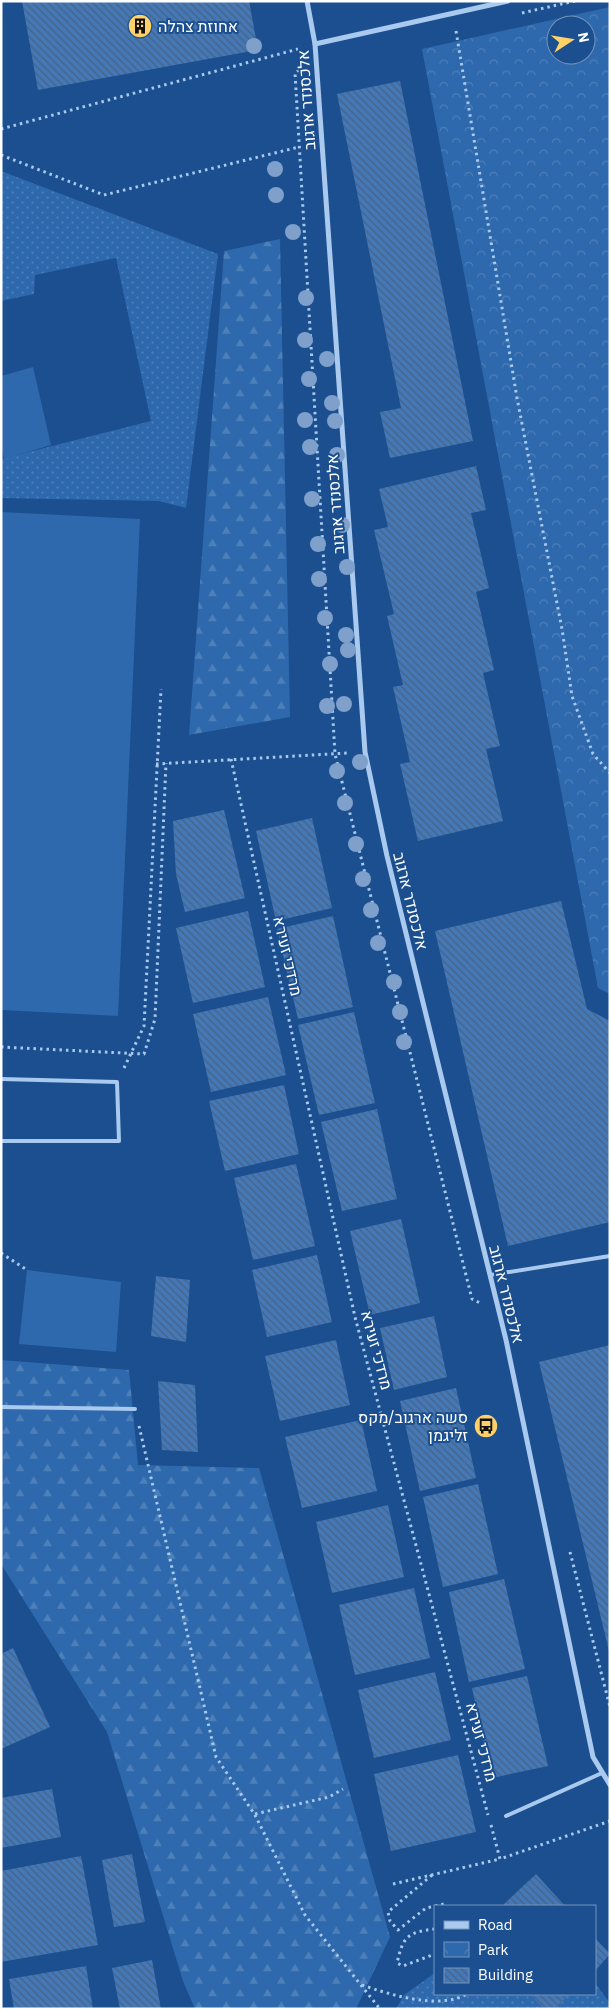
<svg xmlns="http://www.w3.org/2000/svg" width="611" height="2010" font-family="'IBM Plex Sans',Heebo,sans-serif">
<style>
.grass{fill:url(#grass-dots)}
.forest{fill:url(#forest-firs)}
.park{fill:url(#park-crowns);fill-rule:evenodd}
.pitch{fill:#2e69ad}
.building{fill:url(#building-back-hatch)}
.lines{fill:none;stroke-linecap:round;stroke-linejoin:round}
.path{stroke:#a9c9ee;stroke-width:3;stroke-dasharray:2.5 4;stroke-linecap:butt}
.service{stroke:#a9c9ee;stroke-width:4}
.minor{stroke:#a9c9ee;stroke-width:5}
.tree{fill:#7ea0ca}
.labels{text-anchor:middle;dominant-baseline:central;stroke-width:4;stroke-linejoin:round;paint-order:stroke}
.poi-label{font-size:16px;fill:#fff;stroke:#1b4f8f;text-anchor:start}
.street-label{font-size:16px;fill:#fff;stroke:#1b4f8f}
</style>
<defs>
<pattern id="grass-dots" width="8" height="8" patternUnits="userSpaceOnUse" patternTransform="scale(1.25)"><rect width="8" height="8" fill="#2e69ad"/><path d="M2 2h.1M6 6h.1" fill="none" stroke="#4d80b9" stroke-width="1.8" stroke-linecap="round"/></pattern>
<pattern id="forest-firs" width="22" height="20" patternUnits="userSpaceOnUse" patternTransform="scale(1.25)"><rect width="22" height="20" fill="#2e69ad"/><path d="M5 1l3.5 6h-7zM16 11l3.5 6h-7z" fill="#4d80b9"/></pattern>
<pattern id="park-crowns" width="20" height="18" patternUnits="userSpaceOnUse" patternTransform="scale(1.25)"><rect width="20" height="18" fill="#2e69ad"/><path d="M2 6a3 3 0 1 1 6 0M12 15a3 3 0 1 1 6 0" fill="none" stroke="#4d80b9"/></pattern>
<pattern id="building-back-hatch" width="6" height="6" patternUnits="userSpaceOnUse" patternTransform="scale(1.25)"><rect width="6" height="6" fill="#4478b7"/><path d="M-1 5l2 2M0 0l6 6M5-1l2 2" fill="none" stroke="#486282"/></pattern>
</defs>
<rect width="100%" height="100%" fill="#1b4f8f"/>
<g class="grass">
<path d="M1,171L218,254L186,508L159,501L1,498V459L151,421L116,258L35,275L34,294L1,301Z"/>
<path d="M435,1973V1994H595V1983L610,2003V2009H396L404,1995Z"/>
</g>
<g class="forest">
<path d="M280,239L290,717L189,735L224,251Z"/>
<path d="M1,1360L129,1370L138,1465L259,1468L390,1937L356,2009H195L183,1981L107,1732L1,1564Z"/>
</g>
<path class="park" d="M610,7V994L598,988L422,49ZM556,25H586V55H556Z"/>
<g class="pitch">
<path d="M33,367L51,445L4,459L1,447V376Z"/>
<path d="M1,512L140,519L118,1016L1,1010Z"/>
<path d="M27,1270L121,1282L116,1352L19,1344Z"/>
</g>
<g class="building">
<path d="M22,1H249L258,50L38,90Z"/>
<path d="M400,81L473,441L390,458L380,412L401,408L337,94Z"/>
<path d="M476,466L486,510L471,513L489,588L476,592L494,670L483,673L500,746L486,749L503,821L418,841L400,764L410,762L393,687L403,685L387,616L394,614L374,530L388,527L379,489Z"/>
<path d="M224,810L245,898L185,912L176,874L173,821Z"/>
<path d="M312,818L332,908L276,921L256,831Z"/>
<path d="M561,901L587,1009L610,1021V1222L508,1246L435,931Z"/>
<path d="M248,911L265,987L193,1003L176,928Z"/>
<path d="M333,916L353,1007L298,1019L277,929Z"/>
<path d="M268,997L286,1075L211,1092L193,1014Z"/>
<path d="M354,1012L375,1103L319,1115L298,1025Z"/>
<path d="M284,1085L299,1154L225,1171L209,1101Z"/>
<path d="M377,1109L397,1199L342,1211L321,1122Z"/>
<path d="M296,1164L315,1246L253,1260L234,1178Z"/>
<path d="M401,1219L420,1303L370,1315L350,1231Z"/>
<path d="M317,1255L332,1322L267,1337L252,1270Z"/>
<path d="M156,1276L190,1280L186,1342L151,1336Z"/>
<path d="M434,1316L447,1377L394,1390L380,1328Z"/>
<path d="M336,1340L350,1405L280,1421L265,1356Z"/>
<path d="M610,1345V1651H609L539,1362Z"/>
<path d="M158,1381L195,1385L198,1452L162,1450Z"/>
<path d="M456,1388L476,1478L420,1491L400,1401Z"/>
<path d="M361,1420L377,1491L302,1508L285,1437Z"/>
<path d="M478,1484L498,1574L443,1587L423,1497Z"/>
<path d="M388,1505L404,1577L332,1593L316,1522Z"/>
<path d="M504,1579L525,1669L469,1682L449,1592Z"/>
<path d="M414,1588L430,1658L355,1675L339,1605Z"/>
<path d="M13,1648L50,1727L1,1749V1654Z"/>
<path d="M435,1672L451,1740L374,1758L358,1690Z"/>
<path d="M527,1676L548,1766L492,1778L472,1688Z"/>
<path d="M458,1755L476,1832L391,1851L374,1774Z"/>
<path d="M52,1789L61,1837L1,1848V1798Z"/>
<path d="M132,1854L145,1922L114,1927L102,1860Z"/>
<path d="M81,1856L98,1945L1,1962V1871Z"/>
<path d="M536,1874L565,1906H502Z"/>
<path d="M595,1938L610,1954L595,1971Z"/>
<path d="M152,1960L161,2009H120L112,1968Z"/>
<path d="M86,1966L93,2009H14L9,1979Z"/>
<path d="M530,1994H570L554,2009H544Z"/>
</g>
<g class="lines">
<g class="path">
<path d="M522,13L575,1"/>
<path d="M456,31L517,398L562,629L572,696L593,754L610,773"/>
<path d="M299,70L295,73L335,754L472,1299L480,1303"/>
<path d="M1,129L298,49"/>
<path d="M1,155L104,195L299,147"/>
<path d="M231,759L355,1317L488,1815"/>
<path d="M156,764L348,753"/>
<path d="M1,1047L144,1054L155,1019L166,763"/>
<path d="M124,1068L144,1026L161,689"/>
<path d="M1,1253L27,1270"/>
<path d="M139,1426L216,1757L255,1815L305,1915L380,2009"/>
<path d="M570,1552L610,1707"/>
<path d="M255,1814L329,1797L343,1789"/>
<path d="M491,1825L500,1859L610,1821"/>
<path d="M432,1875L388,1912L390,1921L398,1930L426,1908L444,1904L446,1906"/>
<path d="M393,1884L500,1859"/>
<path d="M435,1929C407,1932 403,1937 397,1963L403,1966L435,1954"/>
<path d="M362,1985C391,1995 439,2010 467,1994"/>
</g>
<g class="service">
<path d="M1,1079L117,1082L119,1141H1"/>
<path d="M490,1275L610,1256"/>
<path d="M1,1407L135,1409"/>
<path d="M506,1816L602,1773"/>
</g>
<g class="minor">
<path d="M307,1L315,44L365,752L387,856L506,1340L593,1757L610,1785"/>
<path d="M315,44L508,1"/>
</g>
</g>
<g class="tree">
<circle cx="254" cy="46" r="8"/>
<circle cx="275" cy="169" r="8"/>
<circle cx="276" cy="195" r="8"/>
<circle cx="293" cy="232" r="8"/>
<circle cx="306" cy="298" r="8"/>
<circle cx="305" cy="340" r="8"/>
<circle cx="327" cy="359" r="8"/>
<circle cx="309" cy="379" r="8"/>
<circle cx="332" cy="403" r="8"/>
<circle cx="305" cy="420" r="8"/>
<circle cx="335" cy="421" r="8"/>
<circle cx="310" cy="447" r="8"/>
<circle cx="337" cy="455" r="8"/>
<circle cx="312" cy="499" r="8"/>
<circle cx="342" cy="525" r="8"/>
<circle cx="318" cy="544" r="8"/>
<circle cx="347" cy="567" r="8"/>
<circle cx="319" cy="579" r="8"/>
<circle cx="325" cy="618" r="8"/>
<circle cx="346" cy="635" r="8"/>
<circle cx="348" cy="650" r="8"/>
<circle cx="330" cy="664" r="8"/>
<circle cx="344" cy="704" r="8"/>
<circle cx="327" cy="706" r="8"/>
<circle cx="360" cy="762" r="8"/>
<circle cx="337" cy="771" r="8"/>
<circle cx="345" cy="803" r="8"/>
<circle cx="356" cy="844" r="8"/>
<circle cx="363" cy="879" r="8"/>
<circle cx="371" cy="910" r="8"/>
<circle cx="378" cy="943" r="8"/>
<circle cx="394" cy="982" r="8"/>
<circle cx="400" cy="1012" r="8"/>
<circle cx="404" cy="1042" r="8"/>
</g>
<defs>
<g id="building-disc" transform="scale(1.25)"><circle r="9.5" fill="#ffd166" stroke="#1b4f8f"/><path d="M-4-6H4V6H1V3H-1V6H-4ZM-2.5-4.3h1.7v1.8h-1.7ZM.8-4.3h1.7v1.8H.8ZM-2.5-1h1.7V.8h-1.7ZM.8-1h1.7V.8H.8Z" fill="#111"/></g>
<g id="bus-disc" transform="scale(1.25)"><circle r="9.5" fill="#ffd166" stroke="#1b4f8f"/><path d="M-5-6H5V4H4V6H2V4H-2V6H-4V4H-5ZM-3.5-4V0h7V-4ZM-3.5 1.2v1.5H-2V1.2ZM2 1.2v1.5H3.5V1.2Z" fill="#111"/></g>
</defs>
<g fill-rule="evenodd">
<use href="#building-disc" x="140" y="26"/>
<use href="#bus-disc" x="486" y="1426"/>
</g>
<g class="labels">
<g class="poi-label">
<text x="158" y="26">אחוזת צהלה</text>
<text x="468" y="1417" text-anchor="end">סשה ארגוב/מקס<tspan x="468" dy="18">זליגמן</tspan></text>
</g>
<g class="street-label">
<text transform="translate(306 100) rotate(-94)">אלכסנדר ארגוב</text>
<text transform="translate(335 504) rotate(-94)">אלכסנדר ארגוב</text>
<text transform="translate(411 901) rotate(76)">אלכסנדר ארגוב</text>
<text transform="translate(288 956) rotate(77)">מרדכי זעירא</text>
<text transform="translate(507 1294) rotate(76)">אלכסנדר ארגוב</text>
<text transform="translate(377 1350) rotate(75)">מרדכי זעירא</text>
<text transform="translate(482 1742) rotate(75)">מרדכי זעירא</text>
</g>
</g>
<rect width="611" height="2010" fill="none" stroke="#ffffff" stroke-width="5"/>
<rect x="434" y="1905" width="162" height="90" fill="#1b4f8f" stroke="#7695bc"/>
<rect x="444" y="1921" width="25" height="8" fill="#a9c9ee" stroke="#7695bc"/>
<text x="478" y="1930" font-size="15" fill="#ffffff">Road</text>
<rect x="444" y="1942" width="25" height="15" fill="url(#park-crowns)" stroke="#7695bc"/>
<text x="478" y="1955" font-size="15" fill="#ffffff">Park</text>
<rect x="444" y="1968" width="25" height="15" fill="url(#building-back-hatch)" stroke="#7695bc"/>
<text x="478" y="1980" font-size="15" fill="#ffffff">Building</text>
<g transform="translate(571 40) rotate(78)"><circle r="24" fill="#1b4f8f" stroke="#7695bc"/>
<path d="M0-4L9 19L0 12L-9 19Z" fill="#ffd166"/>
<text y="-8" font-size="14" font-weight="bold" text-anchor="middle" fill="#ffffff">N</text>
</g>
</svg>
